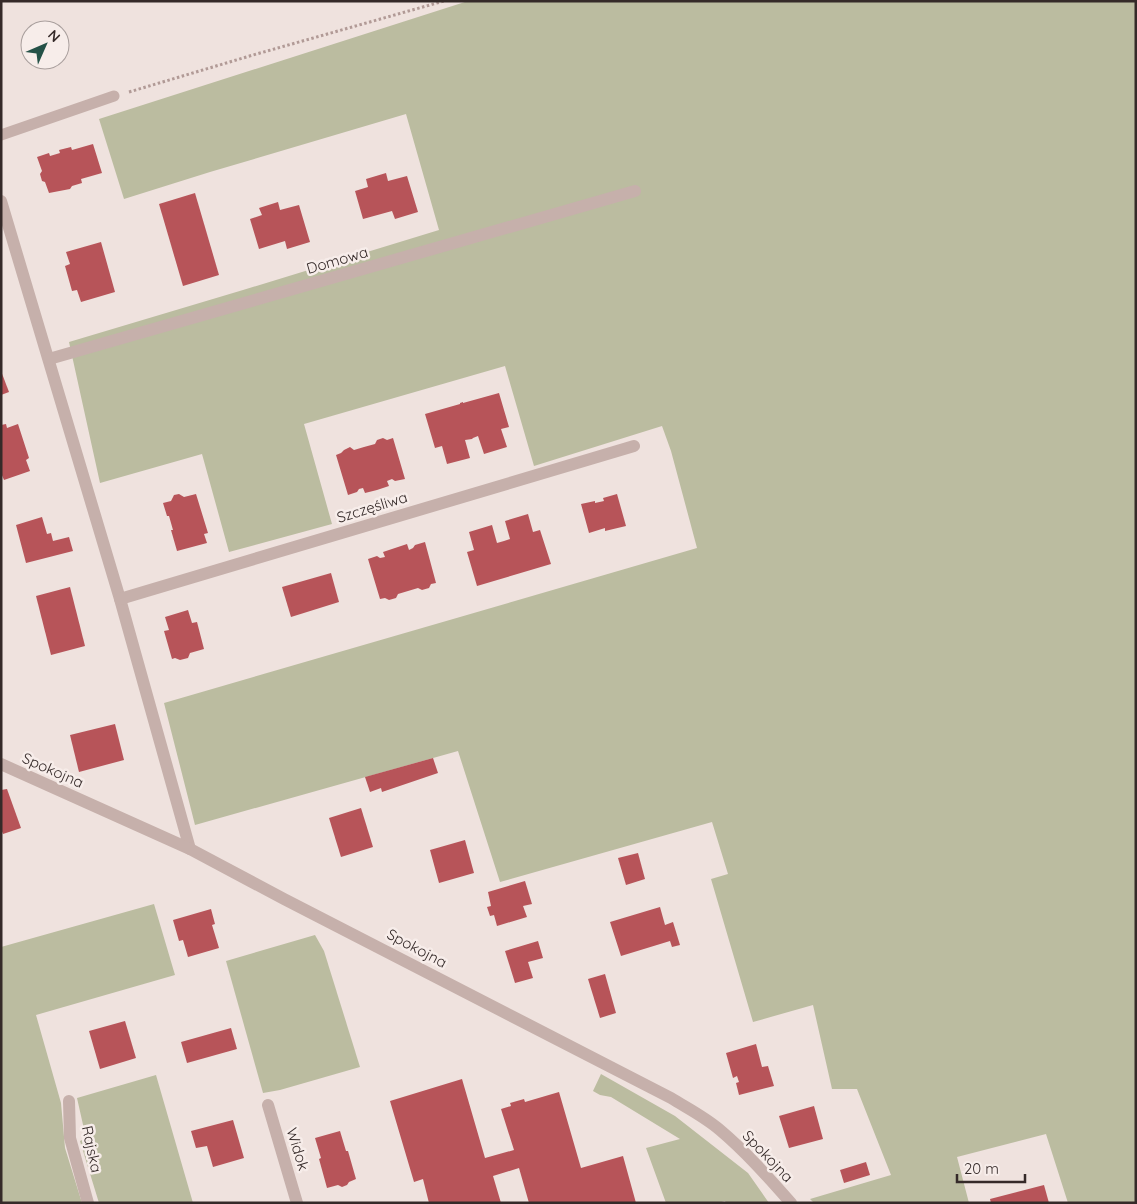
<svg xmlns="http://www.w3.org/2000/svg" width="1137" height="1204" font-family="Quicksand,sans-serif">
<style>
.green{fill:#bbbca0}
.building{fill:#b75459}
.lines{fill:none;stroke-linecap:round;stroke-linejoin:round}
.path{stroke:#b19a96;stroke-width:3;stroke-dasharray:2.5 2.5;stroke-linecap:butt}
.service{stroke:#c6b0ab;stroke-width:11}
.minor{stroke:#c6b0ab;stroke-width:12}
.labels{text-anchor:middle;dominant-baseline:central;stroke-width:5;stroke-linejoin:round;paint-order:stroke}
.street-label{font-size:15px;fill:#352a29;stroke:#f7edea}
</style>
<rect width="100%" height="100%" fill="#efe2de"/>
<g class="green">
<path d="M468,1H1136V1203H1068L1046,1134L957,1157L969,1203H814L810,1199L891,1175L857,1089H832L813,1005L753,1022L711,879L728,874L712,822L500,882L458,751L195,825L164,703L697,548L671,451L662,426L534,466L505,366L304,424L332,524L229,552L202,454L100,483L69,342L243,290L439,230L406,114L210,172L124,199L99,119Z"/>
<path d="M154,904L175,975L36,1015L61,1103L65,1148L82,1203H1V947Z"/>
<path d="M315,935L324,951L360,1067L280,1090L263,1093L226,961Z"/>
<path d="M601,1074L675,1116L748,1173L769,1203H726L725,1201L718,1203H666L646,1148L680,1139L611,1097L600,1095L593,1091Z"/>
<path d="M156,1075L193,1203H99L80,1141L86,1138L77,1098Z"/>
</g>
<g class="building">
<path d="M93,144L102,173L81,179L82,183L72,186L70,189L49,193L45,182L42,181L40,174L42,171L37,157L49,153L50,156L60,153L59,150L71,147L72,150Z"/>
<path d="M386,173L388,181L407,176L418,212L395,219L392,211L363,219L355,191L368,187L366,179Z"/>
<path d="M195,193L219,275L183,286L159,204Z"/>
<path d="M278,202L280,210L299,205L310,242L287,249L285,241L259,249L250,219L262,215L259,208Z"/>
<path d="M101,242L115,292L81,302L77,290L72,291L65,266L70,264L66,252Z"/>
<path d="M1,371L9,392L1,395Z"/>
<path d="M499,393L509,427L501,429L507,447L484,454L478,436L473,438L472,439L465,440L470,458L447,464L442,446L435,448L425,414L460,404V403L463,402V403Z"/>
<path d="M6,424L7,428L18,424L29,458L26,460L30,471L4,480L1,473V425Z"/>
<path d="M383,438L387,440L393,438L405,479L395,481L392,479L387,481L389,486L377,490L365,493L363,488L359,489L357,492L348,495L336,455L341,453L344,450L350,447L354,450L364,447L375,444L377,440Z"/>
<path d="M179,494L184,497L196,494L208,533L204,534L207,543L177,551L171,530H173L169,516H167L163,503L171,501L174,495Z"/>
<path d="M617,494L626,526L605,531V528L589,533L581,504L595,501V503L604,501L603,498Z"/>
<path d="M528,514L533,532L540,530L551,564L477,586L467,552L474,550L469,532L492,525L497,543L504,541L510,539L505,521Z"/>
<path d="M42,517L47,534L51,533L53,541L69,537L73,551L26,563L16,525Z"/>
<path d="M425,542L436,583L431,584L429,588L422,590L418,588L398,594L396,598L389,600L385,598L380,599L368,559L377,556L380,558L385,557L383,552L407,544L409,550L413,548L415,545Z"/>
<path d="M331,573L339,602L291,617L282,587Z"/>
<path d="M70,587L85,646L51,655L36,596Z"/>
<path d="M188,610L192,623L197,622L204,649L190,653L188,658L180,660L175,658L172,659L164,631L169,630L165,617Z"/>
<path d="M115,724L124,760L79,772L70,735Z"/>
<path d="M433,758L438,773L382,792L381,788L370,792L365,777Z"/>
<path d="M7,789L21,828L3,834L1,829V790Z"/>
<path d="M361,808L373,847L341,857L329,818Z"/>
<path d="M465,840L474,873L439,883L430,850Z"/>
<path d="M638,853L645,879L626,885L618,858Z"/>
<path d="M525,881L532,904L523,906L527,917L497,926L494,915L490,916L487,907L491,906L488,892Z"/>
<path d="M660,907L665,925L673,922L680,945L672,947L670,941L621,956L610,922Z"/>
<path d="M211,909L215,924L212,925L219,948L188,957L183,940L179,941L173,920Z"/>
<path d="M538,941L543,958L528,962L533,978L515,983L505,951Z"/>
<path d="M605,974L616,1013L600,1018L588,979Z"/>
<path d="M125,1021L136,1058L100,1069L89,1031Z"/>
<path d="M231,1028L237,1049L187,1063L181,1042Z"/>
<path d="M756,1044L762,1067L768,1066L774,1086L739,1095L736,1083L739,1082L737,1076L733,1078L726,1053Z"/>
<path d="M462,1079L485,1158L514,1150L501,1109L511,1106L510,1103L524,1099L525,1102L559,1092L581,1168L623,1156L636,1203H529L519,1168L493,1176L501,1203H429L423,1179L414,1182L390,1101Z"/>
<path d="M814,1106L823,1139L789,1148L779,1116Z"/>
<path d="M233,1120L244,1158L213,1167L207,1146L196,1148L191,1131Z"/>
<path d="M340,1131L346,1151H348L356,1179L349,1182L347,1185L342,1187L338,1185L327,1188L319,1159L321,1158L315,1138Z"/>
<path d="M866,1162L870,1175L844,1183L840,1170Z"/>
<path d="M1044,1185L1049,1203H991L990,1199Z"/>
</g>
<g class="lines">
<path class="path" d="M129,92L253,55L444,1"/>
<path class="service" d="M1,135L114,96"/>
<g class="minor">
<path d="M1,201L120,599L190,849"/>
<path d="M49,359L635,191"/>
<path d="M120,599L634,446"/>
<path d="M1,764L190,849L284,899L671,1098C687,1108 705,1117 720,1130C746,1152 768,1177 791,1203"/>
<path d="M69,1101L70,1138L88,1203"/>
<path d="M268,1105L297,1203"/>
</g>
</g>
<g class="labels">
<g class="street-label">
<text transform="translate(337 260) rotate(-16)">Domowa</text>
<text transform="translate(372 507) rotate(-17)">Szczęśliwa</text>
<text transform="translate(53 770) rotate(24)">Spokojna</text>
<text transform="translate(417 948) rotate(28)">Spokojna</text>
<text transform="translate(92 1149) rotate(78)">Rajska</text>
<text transform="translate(298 1149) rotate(73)">Widok</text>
<text transform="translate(768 1156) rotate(46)">Spokojna</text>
</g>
</g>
<rect width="1137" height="1204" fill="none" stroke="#352a29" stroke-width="5"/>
<g transform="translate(45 45) rotate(45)"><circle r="24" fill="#f7edea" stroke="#a99f9d"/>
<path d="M0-4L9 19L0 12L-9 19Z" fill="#245147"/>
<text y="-8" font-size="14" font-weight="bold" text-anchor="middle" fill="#352a29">N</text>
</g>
<path d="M957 1174v8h68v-8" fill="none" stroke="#352a29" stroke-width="2.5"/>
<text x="964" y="1174" font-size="15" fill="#352a29" stroke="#f7edea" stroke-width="4" paint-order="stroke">20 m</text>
</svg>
